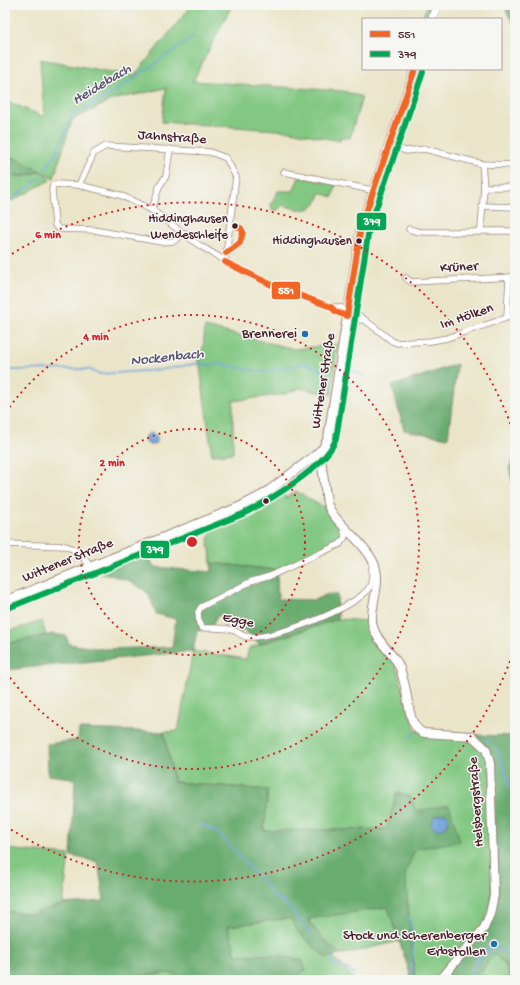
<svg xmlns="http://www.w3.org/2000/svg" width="520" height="985" font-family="'Gochi Hand',sans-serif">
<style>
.green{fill:#82c782;stroke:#667356}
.forest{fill:#69ac70;stroke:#5a664e}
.water{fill:#6da2da;stroke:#5c6082}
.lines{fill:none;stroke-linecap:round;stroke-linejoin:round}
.stream{stroke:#6da2da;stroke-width:1.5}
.street-casing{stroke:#9a827a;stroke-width:7}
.secondary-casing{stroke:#9a827a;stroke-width:10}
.street{stroke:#fff;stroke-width:5.5}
.secondary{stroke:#fff;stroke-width:8}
.bus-1-casing{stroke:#f6f6f2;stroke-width:9}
.bus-2-casing{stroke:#f6f6f2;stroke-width:9}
.bus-1{stroke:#f26522;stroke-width:6}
.bus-2{stroke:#00a651;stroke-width:6}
.ring{fill:none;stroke:#d62828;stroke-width:2;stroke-dasharray:2 4}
.bus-dot{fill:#4a1f2b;stroke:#f6f6f2;stroke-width:1.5}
.poi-dot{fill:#1f6fb2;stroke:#f6f6f2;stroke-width:1.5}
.labels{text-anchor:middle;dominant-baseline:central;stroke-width:3;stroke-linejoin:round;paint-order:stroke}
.bus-label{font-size:13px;fill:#4a1f2b;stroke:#f6f6f2;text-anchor:end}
.street-label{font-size:14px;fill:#4a1f2b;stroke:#f6f6f2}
.poi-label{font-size:14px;fill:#4a1f2b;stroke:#f6f6f2;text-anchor:end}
.water-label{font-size:15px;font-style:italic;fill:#585371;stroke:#f6f6f2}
.centre{fill:#d62828;stroke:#f6f6f2;stroke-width:2}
.ring-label{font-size:12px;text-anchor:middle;font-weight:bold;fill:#d62828;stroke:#f6f6f2;stroke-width:3;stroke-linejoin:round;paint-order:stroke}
.line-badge{stroke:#f6f6f2;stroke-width:1.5}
.badge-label{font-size:11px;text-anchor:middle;font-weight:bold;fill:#fff}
</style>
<rect width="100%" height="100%" fill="#f6f6f2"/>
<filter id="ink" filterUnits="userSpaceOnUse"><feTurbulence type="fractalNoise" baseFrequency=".025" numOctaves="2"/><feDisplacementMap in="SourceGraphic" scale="8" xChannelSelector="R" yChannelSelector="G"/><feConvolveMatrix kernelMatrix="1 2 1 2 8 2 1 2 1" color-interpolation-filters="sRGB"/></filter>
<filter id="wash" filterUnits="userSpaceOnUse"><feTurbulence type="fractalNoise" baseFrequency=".012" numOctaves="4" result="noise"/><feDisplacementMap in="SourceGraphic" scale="16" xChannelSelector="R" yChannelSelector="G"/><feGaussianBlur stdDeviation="0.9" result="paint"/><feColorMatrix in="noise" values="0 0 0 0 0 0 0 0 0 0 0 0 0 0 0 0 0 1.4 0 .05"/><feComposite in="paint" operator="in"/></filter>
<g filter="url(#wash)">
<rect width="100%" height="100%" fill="#eae5c9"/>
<g class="green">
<path d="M192,5H232L193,81L343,91L362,97L350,138L340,137V141L290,131L162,122L166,88L112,100L72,120L54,178L5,153V100L44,117L40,59L134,76Z"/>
<path d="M427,5H433L428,19H422Z"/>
<path d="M39,172H43L50,180L14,200L5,202V175L24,177Z"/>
<path d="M299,177L336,184L333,197L320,193C316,214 300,211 283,205L278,210H272L271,204L278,191H293Z"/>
<path d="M205,327L294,349L337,344L332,395L300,388L285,394L233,401V453L212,455L200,367L196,355L203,348Z"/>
<path d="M279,486L286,498L296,491L328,510L344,532L340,542L277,570L211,563L210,548L208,547L211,521Z"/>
<path d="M338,619L370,621L395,663L416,731L471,737L478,743L489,763L493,895L483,927L437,980H415L405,874L415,849L416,812L410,797L397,792L387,829L264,831L268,790L174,782L164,732L178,731L193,651L246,659L249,648Z"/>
<path d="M5,621L9,631L42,621L46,635L5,644Z"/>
<path d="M5,849L69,855L63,904L32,914L5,911Z"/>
<path d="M388,907L399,941L340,955L321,937L308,919Z"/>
<path d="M290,918L298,932L326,958L333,956L355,980H291L306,970L274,955H236L228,926Z"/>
<path d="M495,955L504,963L511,980H477L487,963Z"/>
<path d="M167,973L189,977L192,980H106Z"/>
</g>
<g class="forest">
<path d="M503,5H511L515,12V27Z"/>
<path d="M5,154L41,171L24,176L5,175Z"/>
<path d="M457,364L448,438L404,430L392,386Z"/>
<path d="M515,457V495L509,467Z"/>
<path d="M145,548L154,567L212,572L211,563L277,570L278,599L314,600L328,594L337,595L338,619L259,644L244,631L218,615L211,628L197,631L193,651L5,670V644L52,634L66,636L69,644L102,649L172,647L176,619L156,614L149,595L144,590L130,581L110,575L95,574L53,592L50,586Z"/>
<path d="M79,729L164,732L174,782L268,790L264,831L387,829L397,793L411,797L416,811L449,805L460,841L415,849L405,874L415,980H412L388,907L308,919L321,937L340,954L326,958L298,932L290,918L228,926L236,955H274L302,960L306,970L291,980H192L189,977L167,973L106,980H5V911L32,914L63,904L104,901L98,862L71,856L75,781L71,778L48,775L47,744L78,740Z"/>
<path d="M473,735L515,736V980H511L504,963L495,955L487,963L477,980H443L492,913L491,763Z"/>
</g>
<g class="water">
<circle cx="151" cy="439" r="6"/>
<path d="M446,813L449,820L444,829H435L431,824L434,816Z"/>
</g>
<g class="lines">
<g class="stream">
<path d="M44,170L55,156L72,116L117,90L194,37"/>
<path d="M5,200L12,199L40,178"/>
<path d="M348,368L365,376"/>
<path d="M5,370L88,369L100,374L160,370L199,363L206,365L223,364L234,367L263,372L305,363L321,370L326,376"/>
<path d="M409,738L415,733"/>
<path d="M484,740H490"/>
<path d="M495,748C505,764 507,781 515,798"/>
<path d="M199,823L218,833L269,889L272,896L285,903L311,934"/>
<path d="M409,917L414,938L411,971L415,980"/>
<path d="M331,957L333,965L347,969L355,974"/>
<path d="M474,964L481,952L493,945"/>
<path d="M467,980C475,962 483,946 506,950L512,957L513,963H515"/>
</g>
</g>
</g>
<g filter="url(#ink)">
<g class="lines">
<g class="street-casing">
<g id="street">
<path d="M388,145L406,151L425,149L482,164L515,165"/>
<path d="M482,164L484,187L481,229L483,231H515"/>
<path d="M284,172L372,190"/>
<path d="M79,185L94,153L106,146L210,152L226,158L236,177L225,262"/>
<path d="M484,187H515"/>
<path d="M482,206L515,207"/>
<path d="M152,210L159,187L166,176L170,149"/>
<path d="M409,229L420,232H479L481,231"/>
<path d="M185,233L174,241L161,242L94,230L59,229L55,225L52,190L53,185L56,184L79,185L120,195L152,210L199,245L247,274L321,304L352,310L392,341L397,343L431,341L447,338L515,315"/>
<path d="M406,278L411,282L515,277"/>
<path d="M331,307C339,315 351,320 363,320"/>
<path d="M507,316L509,277"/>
<path d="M343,527L345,537L340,544L270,576L250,582L201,607L198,612L199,623L202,628C212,628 223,627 233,630C238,632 243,637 249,637C274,639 354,609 369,588C373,581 372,574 372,567"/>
<path d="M5,544L66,546L79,552L90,566"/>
</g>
</g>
<g class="secondary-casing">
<g id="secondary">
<path d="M432,19L437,5"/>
<path d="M320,451L327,503L330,510C342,529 362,540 373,561C383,582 371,600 372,621C373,637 389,650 397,662C400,667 402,674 403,679C409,695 407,728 424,733L472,736L486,749L490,763L494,895L490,914L484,928L440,980"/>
<path d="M5,601L239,507L264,494L313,457L323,448L328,438L361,227L415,69"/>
</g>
</g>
<use href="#street" class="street"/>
<use href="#secondary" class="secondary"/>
<g class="bus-1-casing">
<g id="bus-1">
<path d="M226,253L240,243L243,232L241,228L235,226"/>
<path d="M225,262L272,285L331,307L336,312L347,316"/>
<path d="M347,316L361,227L415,69"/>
</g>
</g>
<g class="bus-2-casing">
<path id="bus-2" d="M8,608L243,514C268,501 326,467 336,439L369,229L423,72"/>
</g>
<use href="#bus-1" class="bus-1"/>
<use href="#bus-2" class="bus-2"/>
</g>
</g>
<g class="ring">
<circle cx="192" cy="542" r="113"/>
<path d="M6 412A227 227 0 1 1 6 672"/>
<path d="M514 650A340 340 0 0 1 7 827M7 257A340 340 0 0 1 514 434"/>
</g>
<g class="bus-dot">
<circle cx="235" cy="226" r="3.5"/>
<circle cx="359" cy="241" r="3.5"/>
<circle cx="266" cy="501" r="3.5"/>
</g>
<g class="poi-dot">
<circle cx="305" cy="334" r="4"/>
<circle cx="494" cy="944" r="4"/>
</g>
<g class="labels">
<g class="bus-label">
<text x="228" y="219">Hiddinghausen<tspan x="228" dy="16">Wendeschleife</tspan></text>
<text x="352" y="241">Hiddinghausen</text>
</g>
<g class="street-label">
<text transform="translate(172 138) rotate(4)">Jahnstraße</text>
<text transform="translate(459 268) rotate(-3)">Krüner</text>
<text transform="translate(467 317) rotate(-19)">Im Hölken</text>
<text transform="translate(324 381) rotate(-81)">Wittener Straße</text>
<text transform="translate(68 561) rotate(-22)">Wittener Straße</text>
<text transform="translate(238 621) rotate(12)">Egge</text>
<text transform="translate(477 802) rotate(-94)">Helsbergstraße</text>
</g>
<g class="poi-label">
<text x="297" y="334">Brennerei</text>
<text x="486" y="936">Stock und Scherenberger<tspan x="486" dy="16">Erbstollen</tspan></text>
</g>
<g class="water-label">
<text transform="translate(102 85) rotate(-31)">Heidebach</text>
<text transform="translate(167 358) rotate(-6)">Nockenbach</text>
</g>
</g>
<circle cx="192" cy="542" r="6" class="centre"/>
<g class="ring-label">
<text x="48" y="238">6 min</text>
<text x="96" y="340">4 min</text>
<text x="112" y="466">2 min</text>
</g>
<g class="line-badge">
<rect x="356" y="212" width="31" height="19" rx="4" fill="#00a651"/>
<rect x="271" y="281" width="30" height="19" rx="4" fill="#f26522"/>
<rect x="140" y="540" width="30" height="19" rx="4" fill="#00a651"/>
</g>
<g class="badge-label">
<text x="372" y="225">379</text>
<text x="286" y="294">551</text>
<text x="155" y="553">379</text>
</g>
<rect width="520" height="985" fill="none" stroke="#f6f6f2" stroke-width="20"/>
<rect x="362" y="18" width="140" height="52" fill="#f6f6f2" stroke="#b1a0a2"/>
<rect x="370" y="31" width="20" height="6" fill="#f26522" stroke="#b1a0a2"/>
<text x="398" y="38" font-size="12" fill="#4a1f2b">551</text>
<rect x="370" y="51" width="20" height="6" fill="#00a651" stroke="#b1a0a2"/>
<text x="398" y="58" font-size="12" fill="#4a1f2b">379</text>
</svg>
